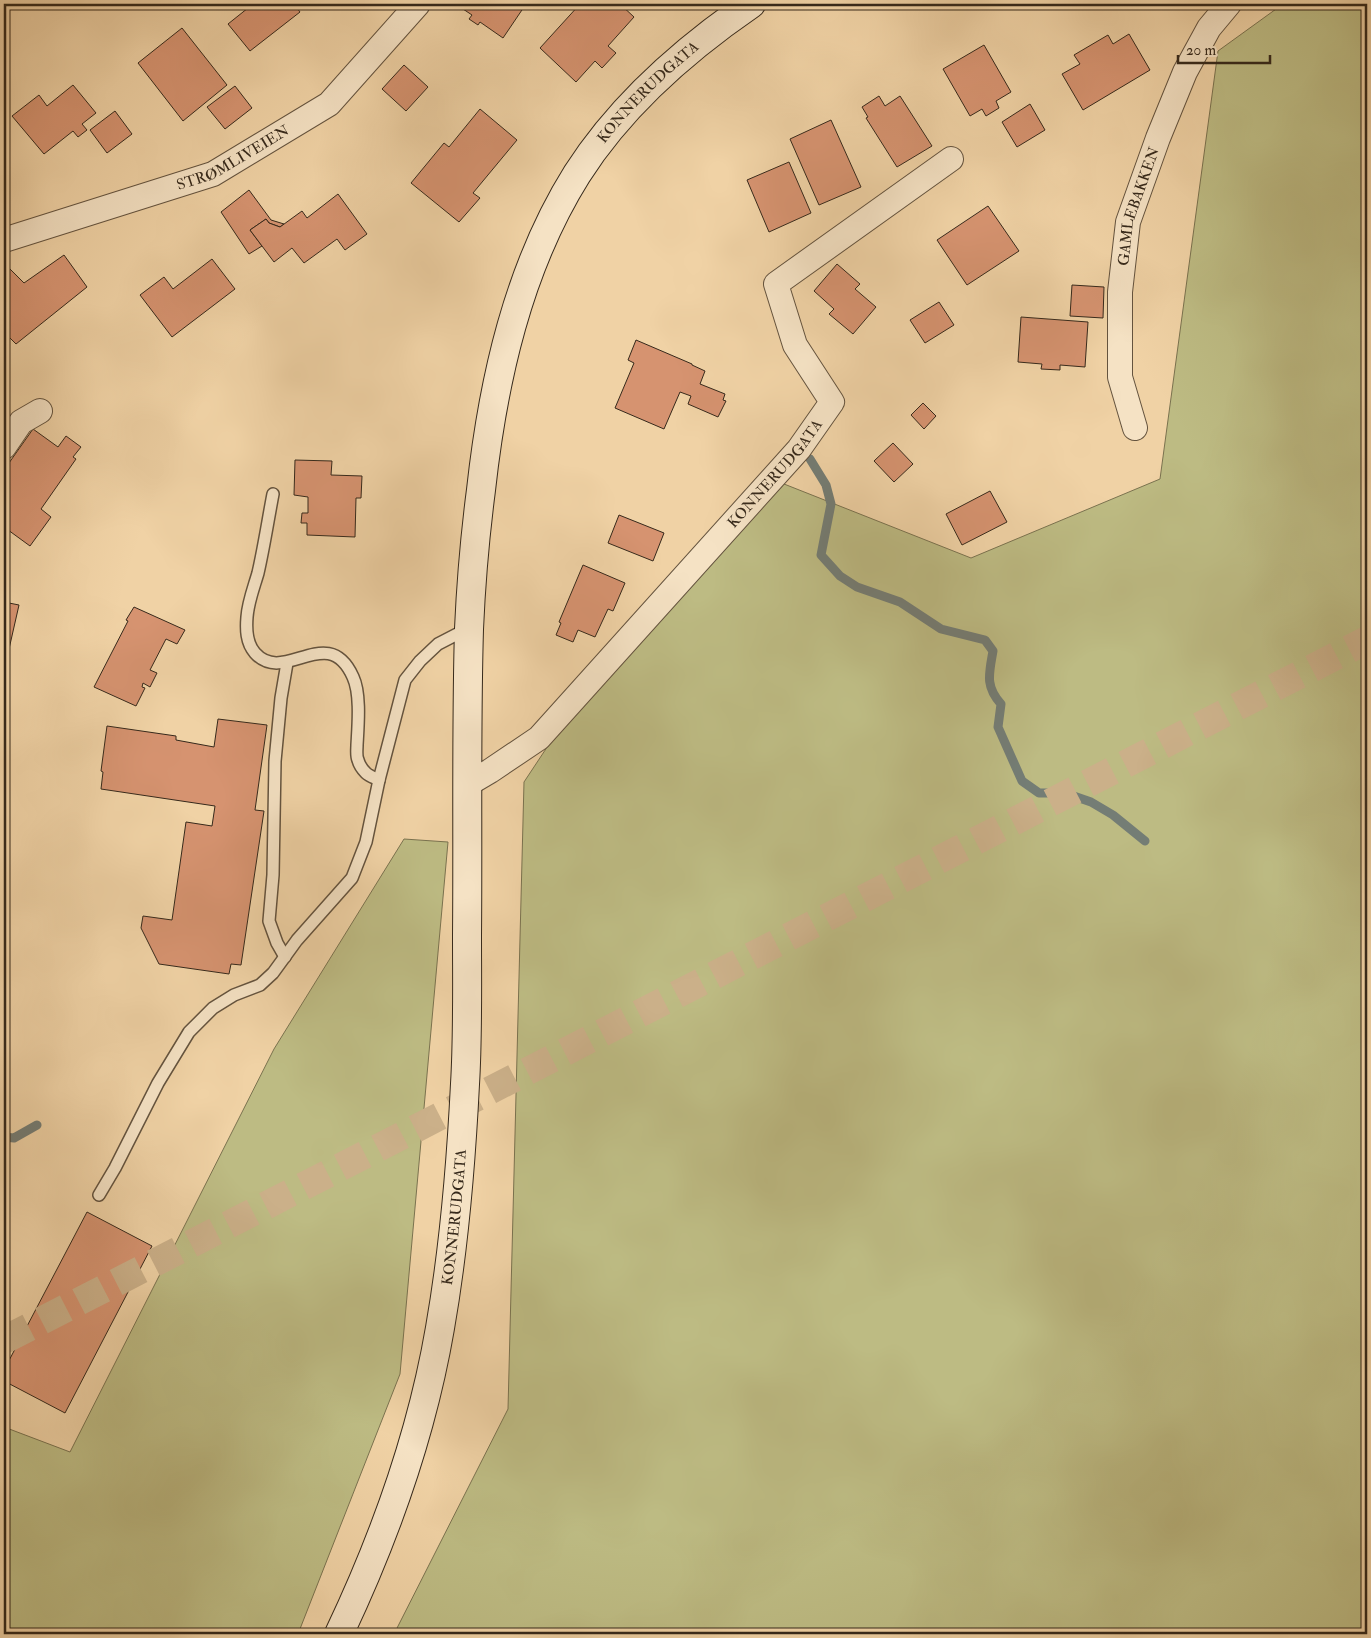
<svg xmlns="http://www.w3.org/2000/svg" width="1371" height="1638" font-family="'IM FELL Double Pica',serif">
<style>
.green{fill:#bdbb83;stroke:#7a724f}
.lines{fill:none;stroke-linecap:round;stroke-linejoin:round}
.stream{stroke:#747d75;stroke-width:9}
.building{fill:#d69370;stroke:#36291b}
.highway-tunnel{stroke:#cbb089;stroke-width:28;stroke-dasharray:28 14;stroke-linecap:butt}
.lane-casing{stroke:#64533e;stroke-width:14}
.street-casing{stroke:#64533e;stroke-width:26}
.secondary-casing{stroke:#36291b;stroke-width:30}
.lane{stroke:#f5e2c4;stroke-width:11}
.street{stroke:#f5e2c4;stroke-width:24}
.secondary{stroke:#f5e2c4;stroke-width:28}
.labels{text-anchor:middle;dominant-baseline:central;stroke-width:5;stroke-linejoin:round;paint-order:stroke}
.street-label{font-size:15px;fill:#36291b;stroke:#f5e2c4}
</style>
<rect width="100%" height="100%" fill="#f0d2a5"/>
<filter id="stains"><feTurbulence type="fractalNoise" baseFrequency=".004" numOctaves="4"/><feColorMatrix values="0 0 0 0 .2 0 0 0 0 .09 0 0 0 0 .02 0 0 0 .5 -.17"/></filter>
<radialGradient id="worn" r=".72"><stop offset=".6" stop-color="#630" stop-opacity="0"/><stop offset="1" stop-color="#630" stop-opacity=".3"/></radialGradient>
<g class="green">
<path d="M1283,4H1367V1634H394L508,1409L524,782L579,699L779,482L971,558L1160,479L1218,51Z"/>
<path d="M404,839L448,842L400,1374L298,1634H4V1427L70,1452L274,1049Z"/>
</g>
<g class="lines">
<g class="stream">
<path d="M810,459L826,485L831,504L821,555L840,576L857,587L900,602L941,629L985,640L993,651C989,674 985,686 1001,704L998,727L1022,781L1039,793H1065L1091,802L1113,815L1145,841"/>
<path d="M4,1137L14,1138L37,1125"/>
</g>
</g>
<g class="building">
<path d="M253,4H294L300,12L250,51L228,24Z"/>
<path d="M467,4H526L503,38L480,22L478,25L469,19L472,15L463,9Z"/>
<path d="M580,4H620L634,17L608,46L616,53L602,68L595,61L576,82L540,48Z"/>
<path d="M182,28L227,85L183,121L138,63Z"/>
<path d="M1129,34L1150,70L1083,110L1062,74L1080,64L1074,55L1108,35L1113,44Z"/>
<path d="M984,45L1011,92L996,101L999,108L986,116L982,109L970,116L943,69Z"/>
<path d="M404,65L428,87L406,111L382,89Z"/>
<path d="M73,85L96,113L82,124L87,130L78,137L73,131L44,154L12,116L39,95L47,106Z"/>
<path d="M235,86L252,108L225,129L207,107Z"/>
<path d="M879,96L885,106L900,96L932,146L897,167L866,118L868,117L862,107Z"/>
<path d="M1030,104L1045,130L1017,147L1002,122Z"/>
<path d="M480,109L517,140L473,193L480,198L459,222L411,183L444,143L449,147Z"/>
<path d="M115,111L132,134L107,153L90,130Z"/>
<path d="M831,120L861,187L819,205L790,139Z"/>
<path d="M789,162L811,213L769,232L747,180Z"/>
<path d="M249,190L271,220L284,224L280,227L269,223L266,219L250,230L262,246L249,254L221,212Z"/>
<path d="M338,194L367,234L345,250L337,239L304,263L292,248L274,262L250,230L266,219L269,223L280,227L302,211L307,218Z"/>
<path d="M988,206L1019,251L967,285L937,240Z"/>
<path d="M64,255L87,287L16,344L4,332V263L24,283Z"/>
<path d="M212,259L235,289L172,337L140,295L164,277L173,289Z"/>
<path d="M837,264L860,284L855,289L876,307L853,334L829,314L834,309L814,291Z"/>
<path d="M1072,285L1104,287L1103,318L1070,316Z"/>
<path d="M939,302L954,325L925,343L910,320Z"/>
<path d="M1021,317L1088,322L1085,367L1060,365V370L1041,369L1042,364L1018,362Z"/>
<path d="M636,340L692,364V365L705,371L700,384L725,394L723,400L726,401L718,417L688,404L691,396L680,392L664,429L615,408L634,363L628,360Z"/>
<path d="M923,403L936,416L924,429L911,415Z"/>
<path d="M33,429L58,447L66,436L81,447L73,457L76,459L41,509L51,517L30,546L4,527V470Z"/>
<path d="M893,443L913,464L894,482L874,461Z"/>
<path d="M295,460L332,461L331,475L362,476L361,498H356L355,537L307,535V523H301L302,513H308V497L294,495Z"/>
<path d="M990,491L1007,522L962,545L946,514Z"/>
<path d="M619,515L664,533L653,561L608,543Z"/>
<path d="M583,565L625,583L613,611L608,609L595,637L578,630L573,642L556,635L561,623L559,622Z"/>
<path d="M4,602L19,605L4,671Z"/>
<path d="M134,607L185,630L177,644L166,639L150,670L157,673L150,687L143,683L142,687L145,688L136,706L94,687L128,621L126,620Z"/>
<path d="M218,719L267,725L255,810L264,811L241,965L231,964L229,974L159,964L141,928L143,916L172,920L186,822L212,826L215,806L101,789L103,772L101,771L107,726L176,736V740L214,747Z"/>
<path d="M87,1212L152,1246L65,1413L4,1381V1370Z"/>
</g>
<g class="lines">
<path class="highway-tunnel" d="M4,1340L1367,640"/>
<g class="lane-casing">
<g id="lane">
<path d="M273,494C268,520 264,547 258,573C254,587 248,602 247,617C246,629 246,643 255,653C284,686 328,621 353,677C361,694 358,726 357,745C357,749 356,756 358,760C359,764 363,770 366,773C369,776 375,778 379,780"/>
<path d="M285,957L277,943L269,921L273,875L275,761L281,698L287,663"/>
<path d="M99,1195L115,1168L158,1083L189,1032L213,1008L234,995L260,985L273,973L297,940L352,878L366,842L379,780L405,680L420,661L438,644L467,629"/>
</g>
</g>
<g class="street-casing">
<g id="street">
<path id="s1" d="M4,240L213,174L329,104L418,4"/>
<path id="s2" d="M1135,428L1120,377V292L1128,222L1158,138L1185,72L1209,28L1229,4"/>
<path d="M4,447L21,422L40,411"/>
<path id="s3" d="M468,784L490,771L539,738L799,449L832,402L795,345L776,284L951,159"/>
</g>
</g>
<g class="secondary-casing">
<g id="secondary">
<path id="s4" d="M339,1634C385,1537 422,1433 440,1328C454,1248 461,1165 465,1084C468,1035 467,985 467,935C468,833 466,731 469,629C471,583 475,536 481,490C493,381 518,268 577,174C621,105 684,50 751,4"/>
</g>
</g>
<use href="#lane" class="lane"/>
<use href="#street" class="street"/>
<use href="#secondary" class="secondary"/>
</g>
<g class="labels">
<g class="street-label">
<text stroke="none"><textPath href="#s4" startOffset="1605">KONNERUDGATA</textPath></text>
<text stroke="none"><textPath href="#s1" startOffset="244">STRØMLIVEIEN</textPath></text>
<text stroke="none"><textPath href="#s2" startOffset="226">GAMLEBAKKEN</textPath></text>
<text stroke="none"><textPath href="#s3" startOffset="439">KONNERUDGATA</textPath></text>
<text stroke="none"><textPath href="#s4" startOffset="435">KONNERUDGATA</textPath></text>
</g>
</g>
<rect width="1371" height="1638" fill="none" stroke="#f0d2a5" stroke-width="20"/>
<rect x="5" y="5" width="1361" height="1628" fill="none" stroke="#36291b" stroke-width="2.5"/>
<rect x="10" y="10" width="1351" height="1618" fill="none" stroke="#36291b"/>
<path d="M1178 55v8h92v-8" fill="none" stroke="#36291b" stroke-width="2.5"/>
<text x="1186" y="55" font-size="15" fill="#36291b" stroke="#f5e2c4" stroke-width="4" paint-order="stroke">20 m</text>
<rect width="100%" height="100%" filter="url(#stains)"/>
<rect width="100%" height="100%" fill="url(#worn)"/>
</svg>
